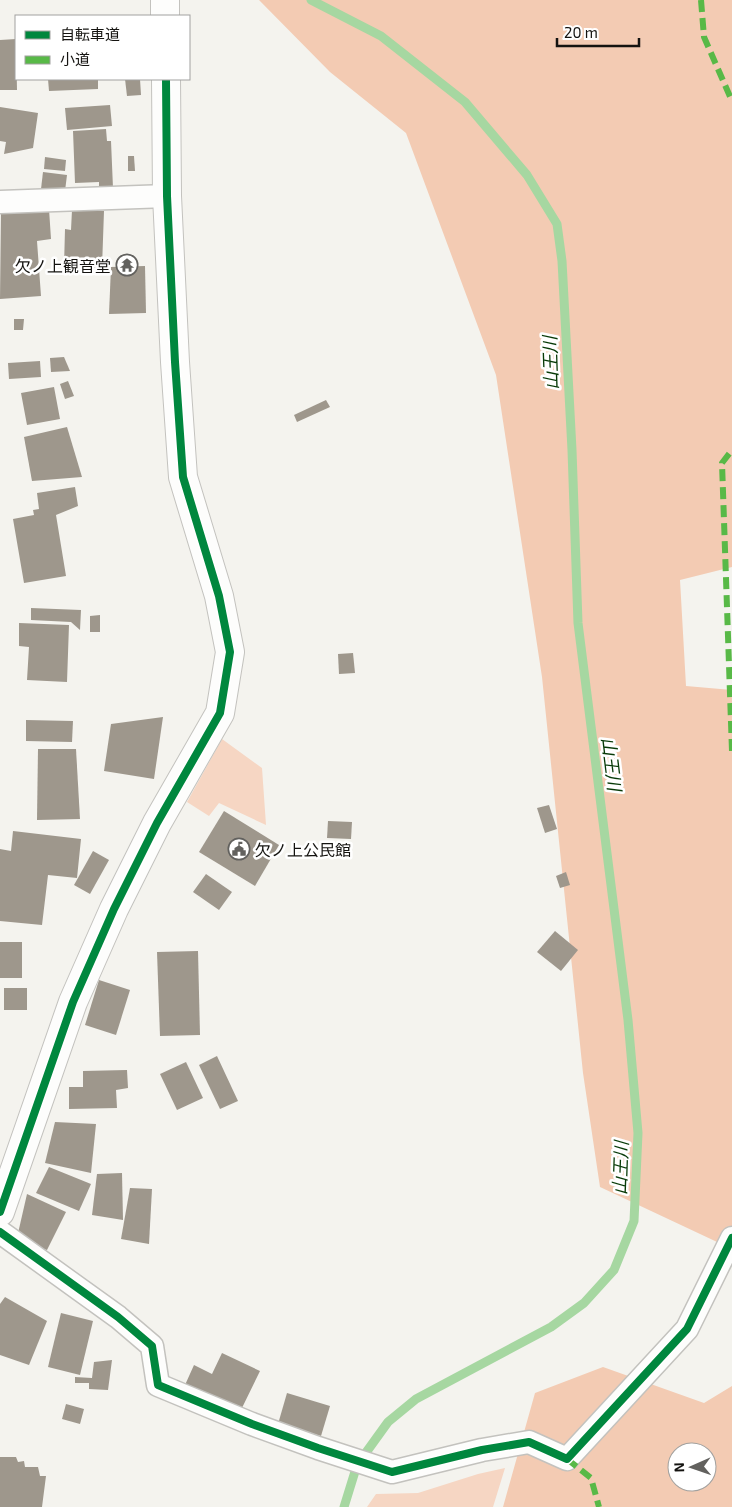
<svg xmlns="http://www.w3.org/2000/svg" width="732" height="1507" font-family="'Exo 2','Noto Sans JP',sans-serif">
<style>
.green{fill:#f6d6c3}
.forest{fill:#f3cbb3;fill-rule:evenodd}
.lines{fill:none;stroke-linecap:round;stroke-linejoin:round}
.stream{stroke:#a6d7a1;stroke-width:9}
.building{fill:#9e978c}
.street-casing{stroke:#c3c2be;stroke-width:25}
.secondary-casing{stroke:#c3c2be;stroke-width:30}
.street{stroke:#fdfdfc;stroke-width:22}
.secondary{stroke:#fdfdfc;stroke-width:28}
.quiet{stroke:#58b947;stroke-width:6;stroke-dasharray:12 6;stroke-linecap:butt}
.cycleway-casing{stroke:#fff;stroke-width:11}
.cycleway{stroke:#00873e;stroke-width:8}
.labels{text-anchor:middle;dominant-baseline:central;stroke-width:5;stroke-linejoin:round;paint-order:stroke}
.poi-label{font-size:16px;fill:#141310;stroke:#fff;text-anchor:end}
.water-label{font-size:18px;font-style:italic;fill:#073a07;stroke:#fff}
</style>
<rect width="100%" height="100%" fill="#f4f3ee"/>
<g class="green">
<path d="M222,739L262,768L266,825L219,803L209,816L187,802Z"/>
<path d="M505,1468L493,1507H367L376,1494L418,1493L478,1474Z"/>
</g>
<g class="forest">
<path d="M259,0H732V567L680,580L686,686L732,690V1249L600,1187L583,1073L542,677L496,375L406,133L330,72Z"/>
<path d="M603,1367L704,1403L732,1386V1507H503L535,1393ZM677,1452H707V1482H677Z"/>
</g>
<g class="lines">
<path class="stream" d="M311,0L381,36L465,102L527,175L557,224L562,261L572,450L578,623L628,1020L638,1133L634,1221L614,1270L584,1303L551,1327L416,1399L388,1422L357,1465L344,1507"/>
</g>
<g class="building">
<path d="M16,39L17,90H0V40Z"/>
<path d="M48,79H98V89L49,91Z"/>
<path d="M125,79H140L141,95L127,96Z"/>
<path d="M110,105L112,126L67,130L65,108Z"/>
<path d="M0,107L38,113L33,148L4,154L6,142L0,141Z"/>
<path d="M106,129L107,141H111L113,188L99,189V182L75,183L73,131Z"/>
<path d="M128,156H134L135,171H128Z"/>
<path d="M45,157L66,160L65,171L44,169Z"/>
<path d="M43,172L67,175L65,191L41,189Z"/>
<path d="M49,209L51,239L37,241L41,296L0,299L1,212Z"/>
<path d="M72,210L104,211L102,268L64,267L65,229L71,230Z"/>
<path d="M145,266L146,313L109,314L111,267Z"/>
<path d="M14,319H24L23,330H14Z"/>
<path d="M64,357L70,371L51,372L50,358Z"/>
<path d="M40,361L41,377L9,379L8,363Z"/>
<path d="M68,381L74,396L65,399L60,384Z"/>
<path d="M54,387L60,419L27,425L21,393Z"/>
<path d="M326,400L330,407L297,422L294,415Z"/>
<path d="M67,427L82,477L32,481L24,437Z"/>
<path d="M75,487L78,506L56,515L66,576L24,583L13,519L34,515L33,510L39,509L37,493Z"/>
<path d="M31,608L81,610L80,630L71,622L31,620Z"/>
<path d="M100,615V632H90V616Z"/>
<path d="M19,623L69,625L67,682L27,680L29,647L19,646Z"/>
<path d="M353,653L355,673L339,674L338,654Z"/>
<path d="M163,717L154,779L104,771L111,724Z"/>
<path d="M26,720L73,721L72,742L26,741Z"/>
<path d="M38,749H76L80,819L37,820Z"/>
<path d="M549,805L557,829L545,833L537,808Z"/>
<path d="M224,811L279,845L255,886L199,852Z"/>
<path d="M328,821L352,822L351,839L327,838Z"/>
<path d="M13,831L81,839L77,878L48,875L42,925L0,921V849L11,851Z"/>
<path d="M93,851L109,860L90,894L74,885Z"/>
<path d="M566,872L570,885L560,888L556,876Z"/>
<path d="M206,874L232,892L219,910L193,892Z"/>
<path d="M555,931L578,950L561,971L537,952Z"/>
<rect x="0" y="942" width="22" height="36"/>
<path d="M198,951L200,1035L160,1036L157,952Z"/>
<path d="M99,980L130,990L116,1035L85,1025Z"/>
<rect x="4" y="988" width="23" height="22"/>
<path d="M217,1056L238,1101L220,1109L199,1065Z"/>
<path d="M186,1062L203,1098L177,1110L160,1074Z"/>
<path d="M127,1070L128,1088L116,1090L117,1108L69,1109V1087H83V1071Z"/>
<path d="M55,1122L96,1124L91,1173L45,1163Z"/>
<path d="M49,1167L91,1184L79,1211L36,1193Z"/>
<path d="M122,1173L123,1220L92,1215L97,1174Z"/>
<path d="M130,1188L152,1189L149,1244L121,1239Z"/>
<path d="M27,1194L66,1212L47,1250L16,1242Z"/>
<path d="M5,1297L47,1321L29,1365L0,1355V1304Z"/>
<path d="M61,1313L93,1321L80,1375L48,1367Z"/>
<path d="M222,1353L260,1371L240,1412L185,1385L194,1365L212,1374Z"/>
<path d="M112,1360L108,1390L89,1389V1383H75V1377L92,1378L94,1362Z"/>
<path d="M287,1393L330,1406L321,1436L278,1424Z"/>
<path d="M66,1404L84,1409L80,1424L62,1419Z"/>
<path d="M0,1457H16L18,1462L24,1461L25,1467H38L40,1476H46L42,1507H0Z"/>
</g>
<g class="lines">
<g class="street-casing">
<g id="street">
<path d="M0,202L167,196"/>
<path d="M0,1232L118,1317L152,1346L158,1385L252,1424L318,1448L392,1472L482,1450L529,1442L567,1459L687,1329L732,1238"/>
</g>
</g>
<g class="secondary-casing">
<g id="secondary">
<path d="M165,0V16"/>
<path d="M0,1212L73,1002L114,909L157,823L220,713L230,652L219,596L183,477L175,362L167,196L166,79"/>
</g>
</g>
<use href="#street" class="street"/>
<use href="#secondary" class="secondary"/>
<g class="quiet">
<path d="M701,0L704,37L732,101"/>
<path d="M732,751L722,463L732,450"/>
<path d="M567,1459L591,1478L599,1507"/>
</g>
<g class="cycleway-casing">
<g id="cycleway">
<path d="M0,1212L73,1002L114,909L157,823L220,713L230,652L219,596L183,477L175,362L167,196L166,79"/>
<path d="M0,1232L118,1317L152,1346L158,1385L252,1424L318,1448L392,1472L482,1450L529,1442L567,1459L687,1329L732,1238"/>
</g>
</g>
<use href="#cycleway" class="cycleway"/>
</g>
<defs>
<g id="temple-ring" transform="scale(1.125)"><circle r="9.5" fill="#fff" stroke="#62615e" stroke-width="1.5"/><path d="M0-6L5-2H3V0L6.5 2.5H4V6H1.5V3h-3V6H-4V2.5H-6.5L-3 0V-2H-5Z" fill="#62615e"/></g>
<g id="civic-ring" transform="scale(1.125)"><circle r="9.5" fill="#fff" stroke="#62615e" stroke-width="1.5"/><path d="M-.6-6.5H3V-4.5H.6V-3L4-1V1h2V6H-6V1h2V-1L-.6-3ZM-1.2 2.5V6h2.4V2.5Z" fill="#62615e"/></g>
</defs>
<g fill-rule="evenodd">
<use href="#temple-ring" x="127" y="265"/>
<use href="#civic-ring" x="239" y="849"/>
</g>
<g class="labels">
<g class="poi-label">
<text x="111" y="265">欠ノ上観音堂</text>
<text x="255" y="849" text-anchor="start">欠ノ上公民館</text>
</g>
<g class="water-label">
<text transform="translate(550 363) rotate(-92)">山王川</text>
<text transform="translate(612 764) rotate(83)">山王川</text>
<text transform="translate(620 1168) rotate(-88)">山王川</text>
</g>
</g>
<rect x="15" y="15" width="175" height="65" fill="#ffffff" stroke="#a1a19f"/>
<rect x="25" y="31" width="25" height="8" fill="#00873e" stroke="#a1a19f"/>
<text x="60" y="40" font-size="15" fill="#141310">自転車道</text>
<rect x="25" y="56" width="25" height="8" fill="#58b947" stroke="#a1a19f"/>
<text x="60" y="65" font-size="15" fill="#141310">小道</text>
<g transform="translate(692 1467) rotate(268)"><circle r="24" fill="#ffffff" stroke="#a1a19f"/>
<path d="M0-4L9 19L0 12L-9 19Z" fill="#62615e"/>
<text y="-8" font-size="14" font-weight="bold" text-anchor="middle" fill="#141310">N</text>
</g>
<path d="M557 38v8h82v-8" fill="none" stroke="#141310" stroke-width="2.5"/>
<text x="564" y="38" font-size="15" fill="#141310" stroke="#ffffff" stroke-width="4" paint-order="stroke">20 m</text>
</svg>
